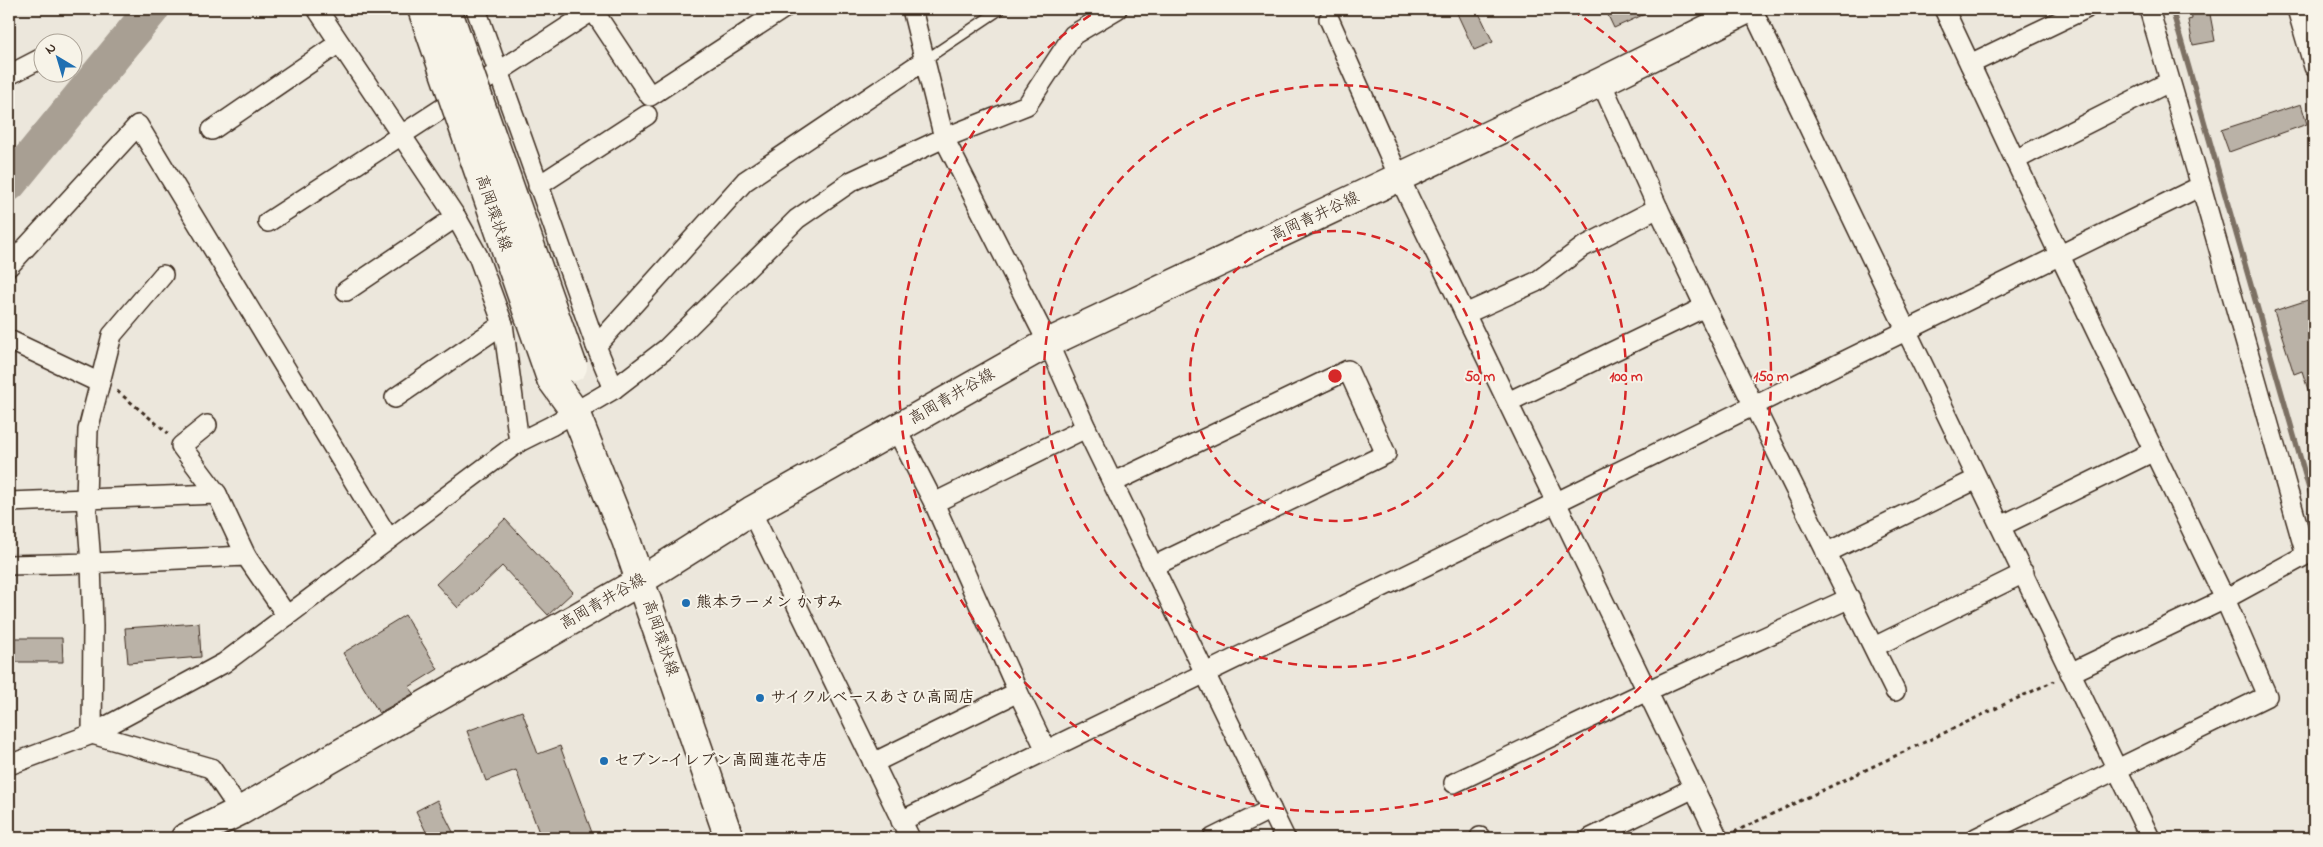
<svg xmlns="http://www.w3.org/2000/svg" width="2323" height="847" font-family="'Indie Flower','Klee One',sans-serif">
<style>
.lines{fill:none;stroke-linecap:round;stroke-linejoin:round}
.stream{stroke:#7c7064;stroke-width:5.5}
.river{stroke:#a89f93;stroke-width:35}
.building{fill:#bab2a7;stroke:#3b2a1e}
.service-casing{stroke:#3b2a1e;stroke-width:12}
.minor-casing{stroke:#3b2a1e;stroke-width:22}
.primary-casing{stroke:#3b2a1e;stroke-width:31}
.path{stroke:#3b2a1e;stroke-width:3;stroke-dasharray:4 4;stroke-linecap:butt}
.service{stroke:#f7f3e8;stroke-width:9}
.minor{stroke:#f7f3e8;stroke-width:19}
.primary{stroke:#f7f3e8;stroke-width:28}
.primary-bridge-casing{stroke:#3b2a1e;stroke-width:31;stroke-linecap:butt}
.primary-bridge{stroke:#f7f3e8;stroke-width:28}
.ring{fill:none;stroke:#d62828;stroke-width:2.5;stroke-dasharray:9 6}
.poi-dot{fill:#1f6fb2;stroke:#f7f3e8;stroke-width:2}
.labels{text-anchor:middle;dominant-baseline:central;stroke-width:4;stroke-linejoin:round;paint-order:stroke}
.street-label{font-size:16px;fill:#3b2a1e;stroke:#f7f3e8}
.poi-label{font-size:16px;font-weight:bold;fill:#3b2a1e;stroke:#f7f3e8;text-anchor:start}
.centre{fill:#d62828;stroke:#f7f3e8;stroke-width:2.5}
.ring-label{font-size:15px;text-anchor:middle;font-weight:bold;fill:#d62828;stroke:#f7f3e8;stroke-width:4;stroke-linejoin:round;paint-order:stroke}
</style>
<rect width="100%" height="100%" fill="#ece7dc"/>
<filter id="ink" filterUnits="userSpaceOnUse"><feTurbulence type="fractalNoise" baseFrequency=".02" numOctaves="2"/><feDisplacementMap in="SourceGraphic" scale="10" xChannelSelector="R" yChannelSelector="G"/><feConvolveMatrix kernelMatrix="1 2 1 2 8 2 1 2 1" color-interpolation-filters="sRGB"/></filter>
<g filter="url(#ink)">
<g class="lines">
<path class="stream" d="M2172,9L2314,506"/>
<path class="river" d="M9,184L152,9"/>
</g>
<g class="building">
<path d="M1455,9H1477L1493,42L1474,50Z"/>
<path d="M1605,9H1656L1614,28Z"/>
<path d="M2209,9L2215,41L2193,45L2188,20L2192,19L2191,11Z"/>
<path d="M2301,104L2307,124L2229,152L2221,130Z"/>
<path d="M2314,298V398L2311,399L2302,371L2294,374L2274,311Z"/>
<path d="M505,519L573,592L548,615L502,566L458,608L436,584Z"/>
<path d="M405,615L438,669L409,687L414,693L379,713L343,653Z"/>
<path d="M199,623L201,657L128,663L125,628Z"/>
<path d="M9,638H62L63,662H9Z"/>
<path d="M522,711L538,754L560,746L594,838H541L516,770L486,781L467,731Z"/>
<path d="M437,800L456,838H429L416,811Z"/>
</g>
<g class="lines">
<g class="service-casing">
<path id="service" d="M925,60L1001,9"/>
</g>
<g class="minor-casing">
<g id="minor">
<path d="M317,9L456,217L478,256L503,324L519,442"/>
<path d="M476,9L596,346"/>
<path d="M912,9L944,138L1048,343L1086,428L1285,838"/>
<path d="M1752,9L2150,838"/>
<path d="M1944,9L2060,256L2225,599L2267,696L1976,838"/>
<path d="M2297,9L2314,67"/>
<path d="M593,10L650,96L783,9"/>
<path d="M1329,19L1399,177L1718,838"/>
<path d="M1970,64L2085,9"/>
<path d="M9,75L42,58"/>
<path d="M1601,82L1658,208L1705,307L1895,691"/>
<path d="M212,130L339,43"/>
<path d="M2015,160L2169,82"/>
<path d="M538,186L647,115"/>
<path d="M268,222L595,9"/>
<path d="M9,266L138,125L389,539"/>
<path d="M163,275L112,335L88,430L86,499L217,494L246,556"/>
<path d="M346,291L456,217"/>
<path d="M1465,314L1536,282L1583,247L1658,208"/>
<path d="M9,340L100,383"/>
<path d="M614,389L596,346L745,181L925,60"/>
<path d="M395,398L503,324"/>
<path d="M1508,402L1705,307"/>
<path d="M207,425L181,446L217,494"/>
<path d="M896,429L934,503"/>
<path d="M1114,482L1348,370L1386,454L1154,566"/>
<path d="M9,502L86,499L91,563L9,565"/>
<path d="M751,511L910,838"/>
<path d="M2001,526L2154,451"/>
<path d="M1826,553L1977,479"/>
<path d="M1874,647L2024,573"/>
<path d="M2070,673L2225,599L2306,555L2201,186"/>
<path d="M1018,692L934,503L1086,428"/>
<path d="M92,734L93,626L91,563L246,556L287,616"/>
<path d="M92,734L211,768L240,811"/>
<path d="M873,763L1018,692L1046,750"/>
<path d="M9,765L92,734L224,663L519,442L551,426L614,389L666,349L797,219L852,181L944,138L1027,105L1073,35L1117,9"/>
<path d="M1454,783L1647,691L1850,598"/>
<path d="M901,821L1555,503L2201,186L2149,9"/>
<path d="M1480,837V838"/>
<path d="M1213,838L1271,809"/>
<path d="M1591,838L1694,788"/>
</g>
</g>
<g class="primary-casing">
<g id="primary">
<path d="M551,379L575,412L626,540L729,838"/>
<path d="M185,838L240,811L640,581L751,511L1048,343L1601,82L1748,9"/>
</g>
</g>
<g class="path">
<path d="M117,391L168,433"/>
<path d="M1734,832L2054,681"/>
</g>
<use href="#service" class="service"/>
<use href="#minor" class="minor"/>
<use href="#primary" class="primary"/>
<g class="primary-bridge-casing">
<g id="primary-bridge">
<path d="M422,9L551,379"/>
<path d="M447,9L573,367"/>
</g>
</g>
<use href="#primary-bridge" class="primary-bridge"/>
</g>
</g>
<g class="ring">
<circle cx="1335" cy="376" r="145"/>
<circle cx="1335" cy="376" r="291"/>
<path d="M1572 10A436 436 0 1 1 1098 10"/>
</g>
<g class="poi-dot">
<circle cx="686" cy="603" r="5"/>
<circle cx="760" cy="698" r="5"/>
<circle cx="604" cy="761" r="5"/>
</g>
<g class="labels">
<g class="street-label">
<text transform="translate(493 213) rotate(71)">高岡環状線</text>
<text transform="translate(1315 217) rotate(-25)">高岡青井谷線</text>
<text transform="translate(952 397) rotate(-30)">高岡青井谷線</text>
<text transform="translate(603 602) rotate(-30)">高岡青井谷線</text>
<text transform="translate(660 638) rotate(71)">高岡環状線</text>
</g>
<g class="poi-label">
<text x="696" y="603">熊本ラーメン かすみ</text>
<text x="770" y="698">サイクルベースあさひ高岡店</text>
<text x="614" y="761">セブン-イレブン高岡蓮花寺店</text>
</g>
</g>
<circle cx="1335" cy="376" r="8" class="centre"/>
<g class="ring-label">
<text x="1480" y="381">50 m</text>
<text x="1626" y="381">100 m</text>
<text x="1771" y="381">150 m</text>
</g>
<rect width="2323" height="847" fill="none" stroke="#f7f3e8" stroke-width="30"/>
<rect x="15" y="15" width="2293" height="817" fill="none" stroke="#3b2a1e" stroke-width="2" filter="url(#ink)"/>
<g transform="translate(58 58) rotate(322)"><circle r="24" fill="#f7f3e8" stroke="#aca397"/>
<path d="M0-4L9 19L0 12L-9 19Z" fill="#1f6fb2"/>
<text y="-8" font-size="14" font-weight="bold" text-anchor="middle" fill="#3b2a1e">N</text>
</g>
</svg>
